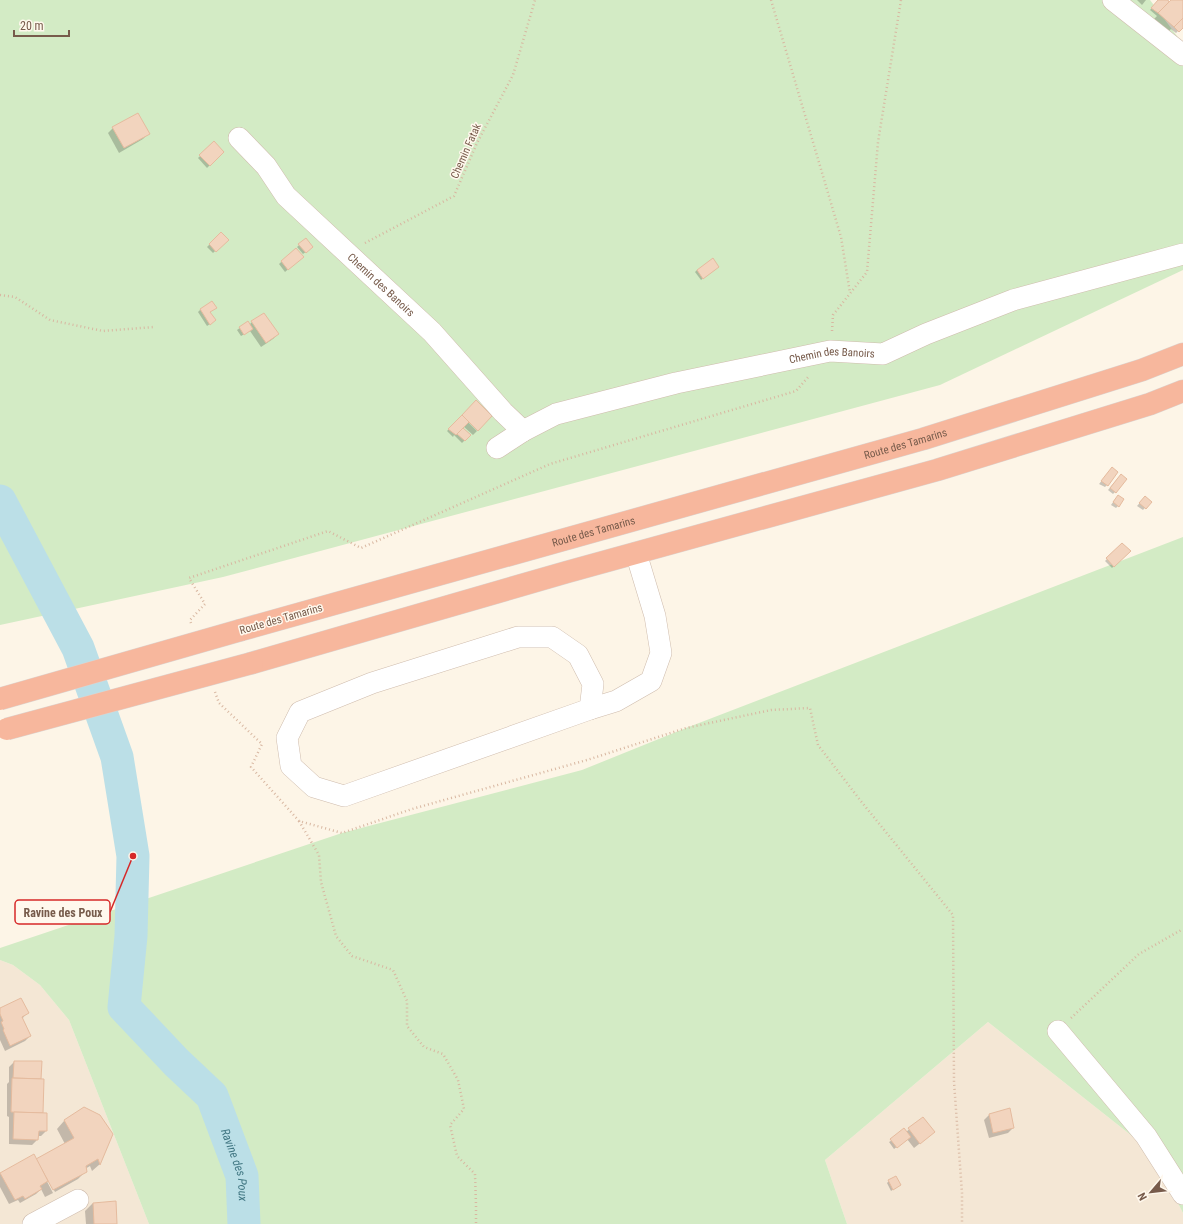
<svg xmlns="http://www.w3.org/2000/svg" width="1183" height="1224" font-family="'Roboto Condensed',sans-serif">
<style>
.residential{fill:#f4e7d5}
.green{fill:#d3ebc5}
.shadow{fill:#0003}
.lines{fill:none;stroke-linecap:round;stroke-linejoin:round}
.river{stroke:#bbdfe7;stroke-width:33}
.building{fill:#f2d4be;stroke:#e5bb9e}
.minor-casing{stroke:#cfbcad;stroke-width:22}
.highway-casing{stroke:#dcd4d0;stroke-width:23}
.path{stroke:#d8b7a1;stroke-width:2.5;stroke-dasharray:1 3;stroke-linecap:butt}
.minor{stroke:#fff;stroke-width:21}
.highway{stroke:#f7b79d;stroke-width:22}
.highway-bridge-casing{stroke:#dcd4d0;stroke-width:23;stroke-linecap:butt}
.highway-bridge{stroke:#f7b79d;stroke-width:22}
.labels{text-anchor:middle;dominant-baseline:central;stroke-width:3;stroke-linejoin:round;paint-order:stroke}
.street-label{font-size:11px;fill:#775b4b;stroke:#fff8ed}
.water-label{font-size:12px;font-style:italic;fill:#417783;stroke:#fff8ed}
.leader{fill:none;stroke:#d62828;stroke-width:1.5}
.callout-dot{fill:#d62828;stroke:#fff8ed;stroke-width:1.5}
.callout{fill:#fff8ed;stroke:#d62828;stroke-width:1.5}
.callout-label{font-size:12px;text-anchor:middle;font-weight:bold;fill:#775b4b}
</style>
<rect width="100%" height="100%" fill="#fdf5e7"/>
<g class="residential">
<path d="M0,960L13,965L40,985L69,1020L149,1224H0Z"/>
<path d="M988,1022L1151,1151L1183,1213V1224H847L825,1160Z"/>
</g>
<g class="green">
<path d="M0,0H1150L1183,44V270L940,385L223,577L0,625Z"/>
<path d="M1183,537V1213L1151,1151L988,1022L825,1160L847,1224H149L69,1020L40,985L13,965L0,960V948L342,833L582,770L686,728Z"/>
</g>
<g class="shadow">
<path d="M1137,0H1146L1142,5Z"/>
<path d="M1159,0H1166L1169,3L1172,0H1183V26L1176,33L1171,29L1168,32L1154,19L1157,16L1150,10Z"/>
<path d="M113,128L148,134L143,139L119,153L108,133Z"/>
<path d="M214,143L223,152L207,168L198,158Z"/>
<path d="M221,233L227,240L213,253L207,247Z"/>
<path d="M306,239L312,247L303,254L297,247Z"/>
<path d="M296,249L300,259L285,272L279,264Z"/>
<path d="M716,269L701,280L695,272L697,270Z"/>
<path d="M201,309L210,312L213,322L207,326L198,312Z"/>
<path d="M248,322L249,325L252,322L278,334L273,339L261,347L250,331L241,336L237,330Z"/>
<path d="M476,402L468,419V422L477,431L473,435L463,426L461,428L470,435L462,443L454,435L453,437L447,431Z"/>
<path d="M1110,471L1107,485L1105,487L1099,484Z"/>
<path d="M1119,477L1115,492L1113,494L1108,490Z"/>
<path d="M1145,497L1150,502L1143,510L1137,506Z"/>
<path d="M1116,498L1118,506L1116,508L1111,505Z"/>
<path d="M1122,544L1129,551L1112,568L1105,561Z"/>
<path d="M0,1009L27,1013L22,1019L30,1036L25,1041L5,1051L0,1040Z"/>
<path d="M14,1062L40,1080L42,1114L46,1131L41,1136H37V1140L32,1145L9,1144V1117L7,1116V1084L9,1082V1067Z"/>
<path d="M84,1109L112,1134L100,1164L92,1171L90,1166L85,1169L86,1171L78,1179L55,1192L41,1166H39L53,1193L45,1197L41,1189L36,1194L20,1203L18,1200L9,1204L0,1187V1174L33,1156L36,1160L65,1144L57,1129L64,1121Z"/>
<path d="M989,1115L1013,1128L1008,1133L989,1138L984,1120Z"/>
<path d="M923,1118L934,1132L914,1148L907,1139L894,1149L889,1142L906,1132Z"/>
<path d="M889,1181L900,1185L891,1191L887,1183Z"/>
<path d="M93,1203L116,1224H86L85,1211Z"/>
</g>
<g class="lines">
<path class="river" id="s1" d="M0,501L78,648L117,757L133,856L131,936L124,1007L176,1062L212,1096L242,1176L244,1224"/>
</g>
<g class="building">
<path d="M1158,0H1168L1169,2L1158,13L1151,8Z"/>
<path d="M1171,0H1183V18L1174,27L1158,13Z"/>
<path d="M1183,18V28L1179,32L1174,27Z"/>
<path d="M138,113L150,134L124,148L112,127Z"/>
<path d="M214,141L224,152L210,166L199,155Z"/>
<path d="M221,232L229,240L216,252L209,244Z"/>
<path d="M306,238L313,247L306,253L298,244Z"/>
<path d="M296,248L304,257L288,270L281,261Z"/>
<path d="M713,258L719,267L703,279L697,270Z"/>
<path d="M212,301L217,308L210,312L216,320L210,325L200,309Z"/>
<path d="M264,313L279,334L266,343L251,321Z"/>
<path d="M248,321L253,329L244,335L239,327Z"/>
<path d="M476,400L492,416L478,431L462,415Z"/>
<path d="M462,415L469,422L456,435L448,429Z"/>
<path d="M463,428L471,435L465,441L457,434Z"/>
<path d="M1112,467L1118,472L1108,486L1101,481Z"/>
<path d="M1121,474L1127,479L1116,493L1110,488Z"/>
<path d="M1118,495L1124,499L1119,507L1113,502Z"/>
<path d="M1145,496L1152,502L1146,509L1139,503Z"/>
<path d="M1122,543L1131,551L1114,567L1106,558Z"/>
<path d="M21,998L29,1013L22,1017L31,1036L10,1046L3,1030L4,1029L1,1022L3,1021L0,1014V1008Z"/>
<path d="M14,1061H42L41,1079L13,1078Z"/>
<path d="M12,1078L44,1079L43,1113L11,1112Z"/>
<path d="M84,1107L100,1115L113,1134L100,1165L98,1159L86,1166L87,1172L53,1190L36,1159L74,1138L64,1120Z"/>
<path d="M1010,1108L1014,1128L993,1133L989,1114Z"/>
<path d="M14,1112L47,1113V1131H39L38,1140L13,1139Z"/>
<path d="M923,1117L935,1132L920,1144L908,1128Z"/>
<path d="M904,1128L911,1137L897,1148L890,1139Z"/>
<path d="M34,1154L48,1181L40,1186L42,1189L25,1199L23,1196L15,1200L0,1173Z"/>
<path d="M896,1176L901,1185L893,1190L888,1180Z"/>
<path d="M116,1201L117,1224H94L93,1203Z"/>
</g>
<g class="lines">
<g class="minor-casing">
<g id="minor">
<path d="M1113,0L1183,55"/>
<path id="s2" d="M239,138L266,166L286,196L432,332L503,412L523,431"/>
<path id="s3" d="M497,448L523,431L556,414L676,383L830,351L883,354L926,334L1013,300L1183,254"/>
<path d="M518,637H552L578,655L593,684L590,709L344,796L314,787L291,766L287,738L300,712L372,683Z"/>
<path d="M590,709L616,701L651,681L661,653L655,616L636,553"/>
<path d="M1058,1031L1146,1136L1183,1194"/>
<path d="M33,1224L78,1200"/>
</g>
</g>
<g class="highway-casing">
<g id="highway">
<path id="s4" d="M241,630L923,439L1142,370L1183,354"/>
<path d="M252,663L567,572L937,470L1150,404L1183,391"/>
</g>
</g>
<g class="path">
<path d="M771,0L841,237L850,293"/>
<path d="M365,243L454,196L477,143L513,75L535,0"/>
<path d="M0,295L15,297L50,320L103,331L154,327"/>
<path d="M832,331L833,315L867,272L878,142L901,0"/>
<path d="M191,623L190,620L205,604L189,578L328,531L361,548L550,464L796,391L809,376"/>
<path d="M215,692L219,703L262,744L251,767L299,821L342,833L412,809L587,760L686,728L771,710L810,708L818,745L860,800L953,915L954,1082L962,1193V1224"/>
<path d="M299,821L319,855L321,882L336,936L352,956L393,970L407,1001V1026L424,1047L443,1054L458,1080L464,1109L450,1125L457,1156L475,1174L476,1205V1224"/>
<path d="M1071,1018L1139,954L1183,929"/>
</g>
<use href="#minor" class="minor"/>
<use href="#highway" class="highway"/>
<g class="highway-bridge-casing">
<g id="highway-bridge">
<path d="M0,699L241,630"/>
<path d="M7,729L252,663"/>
</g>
</g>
<use href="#highway-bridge" class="highway-bridge"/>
</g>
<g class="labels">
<g class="street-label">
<text transform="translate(466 151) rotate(-66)">Chemin Fatak</text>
<text stroke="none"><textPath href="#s2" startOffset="205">Chemin des Banoirs</textPath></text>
<text stroke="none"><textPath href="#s3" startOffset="351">Chemin des Banoirs</textPath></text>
<text stroke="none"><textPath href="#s4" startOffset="690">Route des Tamarins</textPath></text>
<text stroke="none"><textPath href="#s4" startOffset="366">Route des Tamarins</textPath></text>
<text transform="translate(281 619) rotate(-16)">Route des Tamarins</text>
</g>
<g class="water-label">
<text stroke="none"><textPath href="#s1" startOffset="732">Ravine des Poux</textPath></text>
</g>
</g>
<path class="leader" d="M133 856L110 912"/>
<circle class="callout-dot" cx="133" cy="856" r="4"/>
<rect class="callout" x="15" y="900" width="95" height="24" rx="4"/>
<g class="callout-label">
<text x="63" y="917">Ravine des Poux</text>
</g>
<g transform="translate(1151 1192) rotate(242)" stroke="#fff8ed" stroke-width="3" paint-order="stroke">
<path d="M0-3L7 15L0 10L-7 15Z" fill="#775b4b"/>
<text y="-6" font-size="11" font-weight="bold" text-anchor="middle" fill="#775b4b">N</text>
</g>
<path d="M14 30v6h55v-6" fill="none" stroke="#775b4b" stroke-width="2"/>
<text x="20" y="30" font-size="12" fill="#775b4b" stroke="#fff8ed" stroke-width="3" paint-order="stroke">20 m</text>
</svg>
